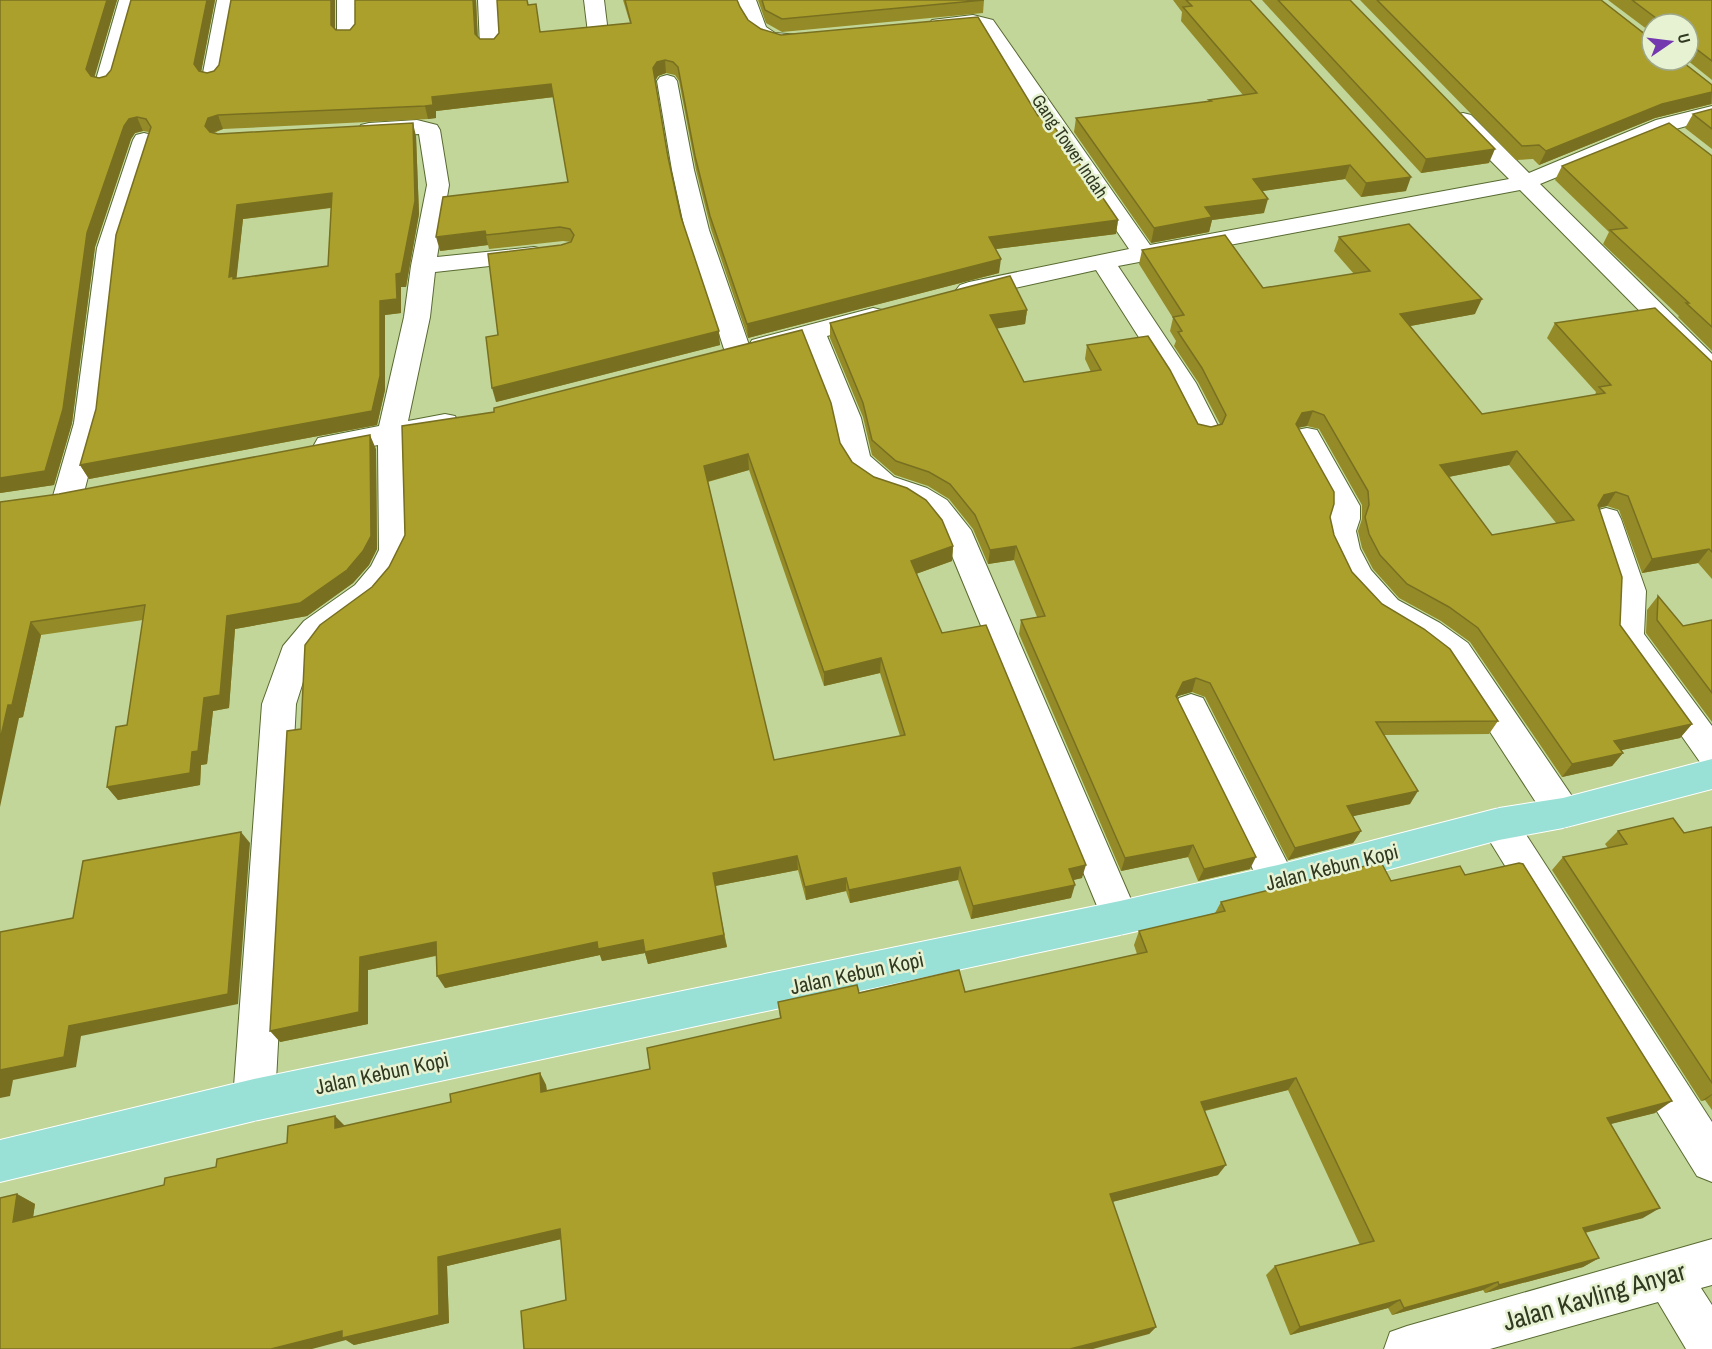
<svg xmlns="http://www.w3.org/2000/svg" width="1712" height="1349" font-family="'Archivo Narrow',sans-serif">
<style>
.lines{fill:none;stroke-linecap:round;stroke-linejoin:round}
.minor-casing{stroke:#586a30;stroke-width:2}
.primary-casing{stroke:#fff;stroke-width:2}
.minor{fill:#fff;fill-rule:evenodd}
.primary{fill:#99e0d7;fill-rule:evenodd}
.wall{fill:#948a27;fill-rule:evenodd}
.shaded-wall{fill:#787020}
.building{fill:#aca02d;stroke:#787020;stroke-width:1.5;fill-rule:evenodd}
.labels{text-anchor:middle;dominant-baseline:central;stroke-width:5;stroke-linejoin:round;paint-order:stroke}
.far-street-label{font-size:18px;fill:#313920;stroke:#e7f2d3}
.street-label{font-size:21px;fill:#313920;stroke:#e7f2d3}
.near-street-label{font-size:26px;fill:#313920;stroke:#e7f2d3}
</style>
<rect width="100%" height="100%" fill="#c1d698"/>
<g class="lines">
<g class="minor-casing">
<g id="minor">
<path d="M119,0H139L115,83L112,87L105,89L98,87L95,83Z"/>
<path d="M217,0H237L222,78L219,82L212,84L205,82L202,78Z"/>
<path d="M337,0H357V37L354,41H340L337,37Z"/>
<path d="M478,0H498L500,46L497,50H483L480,46Z"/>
<path d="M584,0H604L608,33L605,37H591L588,33Z"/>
<path d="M736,0H756L766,27L775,33L799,35L802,39L799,43C761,53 746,34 736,0Z"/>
<path d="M973,15L993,20L1150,245L1509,179L1455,125L1452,120L1455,115L1463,113L1471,115L1529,173L1656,120L1712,106V119L1672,130L1540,184L1712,354V378L1703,375L1520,190L1118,266L1196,383L1220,430L1216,437L1206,439L1196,437L1168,383L1096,270L969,298L960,295L956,290L960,285L969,282L1129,249L979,28H932L929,24L932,20Z"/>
<path d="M667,75L674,77L677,81L694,170L709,230L749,345L752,340L873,308L882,310L886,316L882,322L827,336L861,418L870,456L894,477L927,488L947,500L971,530L1139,918L1133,930L1120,935L1107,930L943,534L927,514L907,502L874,491L854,476L842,458L833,418L804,343L761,354L751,350L747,358L738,360L729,358L725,352L685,230L672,170L657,81L660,77Z"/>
<path d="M417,120L437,125L440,130L449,185L437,257L534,247L543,249L546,254L543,259L534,261L435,272L430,317L408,421L445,414L455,416L459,423L455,430L406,440L409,550L394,581L377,601L326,639L310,660L296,704L275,1100L269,1115L254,1121L239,1115L233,1100L262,704L283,646L304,621L355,585L371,566L379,550L378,445L328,455L318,452L314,445L318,438L379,426L404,317L411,266L427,185L419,134L369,137L361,135L358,130L361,125L369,123Z"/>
<path d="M144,133L152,135L155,140L121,248L102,423L83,496L78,503L68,506L58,503L53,496L74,423L97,248L133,140L136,135Z"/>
<path d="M1307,428L1317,430L1360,506V519L1356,531L1360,549L1371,570L1398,600L1440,623L1468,643L1576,802L1581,813L1576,824L1563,828L1550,824L1444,661L1418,641L1376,616L1348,585L1330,549L1326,531L1330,519V506L1293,437L1297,430Z"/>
<path d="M1606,508L1617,511L1621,519L1646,591L1644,634L1712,726V766L1700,762L1612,637L1614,591L1591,519L1595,511Z"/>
<path d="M1191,694L1203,698L1291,870L1297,882L1291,894L1278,899L1265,894L1174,708L1179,698Z"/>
<path d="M1499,808L1512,813L1712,1122V1182L1697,1176L1486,835L1481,824L1486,813Z"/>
<path d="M1712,1239V1285L1701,1288L1712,1305V1349H1686L1658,1302L1490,1349H1384L1390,1332L1407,1326Z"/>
</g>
</g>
<g class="primary-casing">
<path id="primary" d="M1712,759V789L1563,828L1499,840L1278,899L1120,935L254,1121L0,1182V1140L254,1079L1120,901L1278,865L1499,808L1563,798Z"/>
</g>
<use href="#minor" class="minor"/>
<use href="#primary" class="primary"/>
</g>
<g class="wall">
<path d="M0,0H117L94,77L99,78L106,76L111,70L131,0H215L201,71L207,73L335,30H350L476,0L478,37L480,39H494L528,5L541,32L630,23L623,0H737L740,7L748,20L761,29L1038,116L1118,220L1116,234L996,249L999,273L748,338L711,229L696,170L679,81L675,75L666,73L658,76L655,81L668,157L681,217L720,345L496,402L498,335L561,245L571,242L563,241L489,249L488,245L440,251L568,182L554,97L436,111V118L428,119L223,129L214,133L218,134L416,136L419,214L406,287H401V313L385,315V390L377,425L89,479L80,465L96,409L149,132L143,131L135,133L131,139L95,247L72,423L54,485L0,493ZM331,208L328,266L236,278L243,219Z"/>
<path d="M758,0H984L983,13L782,32L766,23Z"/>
<path d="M1173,0H1250L1406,191L1361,197L1345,179L1262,191L1264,213L1212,220L1209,232L1151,243L1074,132L1076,118L1209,102V100L1243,95L1181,21L1182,12Z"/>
<path d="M1262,0H1350L1489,163L1421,173Z"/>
<path d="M1360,0H1601L1712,85V104L1655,118L1539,165L1533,159L1516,160Z"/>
<path d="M1608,0H1712V80L1687,60H1688V24H1652V33Z"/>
<path d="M1712,109V149L1685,128L1693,114Z"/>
<path d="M1711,156H1712V351L1678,317L1679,316L1603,244L1609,232L1555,180L1562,166Z"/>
<path d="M1339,237L1475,314L1410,326L1482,414L1595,395L1596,392L1547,338L1555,323L1712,362V579L1698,563L1642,573L1619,510L1607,506L1599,508L1620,625L1692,724L1680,738L1621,750L1623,753L1612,766L1562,777L1470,642L1441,621L1399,598L1373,569L1362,548L1358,531L1362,519V505L1319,429L1307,426L1298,428L1330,517L1334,535L1352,572L1382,604L1498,721L1489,734L1384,735L1410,804L1353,816L1361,831L1353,843L1288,860L1205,697L1192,692L1178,696L1177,698L1250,869L1198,881L1188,857L1121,871L1019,634L1021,620L1037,617L1014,560L988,564L973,529L949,499L928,486L895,475L872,455L863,417L830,338V323L1027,310L1025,324L996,328L1024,382L1091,372L1085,359L1087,345L1198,424L1211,427L1220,424L1198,382L1174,346L1176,341L1170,331L1173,318L1139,264L1142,250L1263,288L1354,274L1334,251ZM1509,465L1557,524L1492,535L1448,477Z"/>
<path d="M402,426L840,443L852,462L953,546L952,561L916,574L942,633L1082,878L1073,880L1071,898L971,919L958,880L850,903L846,891L806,900L798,870L715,886L727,947L648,964L645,953L602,961L600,955L445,988L436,956L368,970V1024L280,1042L301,729L372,587L389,567L405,535ZM749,470L824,686L880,673L900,736L774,760L708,482Z"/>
<path d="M376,449L377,549L369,565L353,583L307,616L235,629L229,708L213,711L207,764L201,765L200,785L118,800L107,787L127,725L143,620L41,635L23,717L19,718L0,502L59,494Z"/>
<path d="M1658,596L1683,626L1712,620V722L1646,633L1647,610Z"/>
<path d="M1712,827V1110L1705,1100L1701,1101L1552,870L1563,857L1608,848L1605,844L1618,831L1684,833Z"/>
<path d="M1465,875L1655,1113L1610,1124L1643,1218L1585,1233L1599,1258L1583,1267L1485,1293L1483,1290L1392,1315L1388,1308L1290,1335L1266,1275L1275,1266L1360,1245L1288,1090L1205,1111L1218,1175L1112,1202L1156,1327L1149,1334L566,1300L561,1239L447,1266L449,1323L354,1345L346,1340L0,1349L17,1194L35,1204L33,1217L164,1185L287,1143L345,1126L451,1102L540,1073L546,1085L547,1091L650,1069L780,1018L778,1002L859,993L965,992L1137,954L1134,945L1139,931L1215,913L1221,902L1391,881Z"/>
</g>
<g class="shaded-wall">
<path d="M107,0H117L93,82L86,69Z"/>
<path d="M207,0H215L200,78L194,64Z"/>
<path d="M331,0H335V38L331,25Z"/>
<path d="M473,0H476L478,47L475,34Z"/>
<path d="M665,60L666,73L658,76L655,81L653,68L657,62Z"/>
<path d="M551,84L554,97L436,111V118L428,119L425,106L432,97Z"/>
<path d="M1712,92L1711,104L1655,118L1539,165L1546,151L1662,104Z"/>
<path d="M218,115L223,129L214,132L211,139L205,126L208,118Z"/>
<path d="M137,117L143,131L135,133L131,139L95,247L72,423L54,485L0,493V478L87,233L124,126L129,119Z"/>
<path d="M413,123L416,136L419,214L406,287H401V313L385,315V390L377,425L89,479L80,465L380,301L396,274Z"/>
<path d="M1495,149L1489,163L1421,173L1426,159Z"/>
<path d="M1350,165L1345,179L1249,193L1253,179Z"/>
<path d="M1411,177L1406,191L1361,197L1366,183Z"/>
<path d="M332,193L336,207L243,219L236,283L229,277L237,205Z"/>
<path d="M1268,199L1264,213L1212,220L1209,232L1151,243L1154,228L1205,207Z"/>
<path d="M1118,220L1116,234L988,250L989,237Z"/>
<path d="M485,231L488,245L440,251L436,237Z"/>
<path d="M1001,259L999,273L748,338L747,324Z"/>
<path d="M1482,299L1475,314L1394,329L1400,314Z"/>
<path d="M1027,310L1025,324L988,330L990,315Z"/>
<path d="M719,331L720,345L496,402L492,388Z"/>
<path d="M1313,411L1307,426L1297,428L1296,424L1302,413Z"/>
<path d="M370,435L376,449L377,549L369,565L353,583L307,616L235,629L229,708L213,711L207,764L201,765L200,785L118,800L107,787L192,752L204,698L227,616Z"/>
<path d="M1517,451L1509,465L1433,480L1440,465Z"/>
<path d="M748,454L749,470L706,482L704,466Z"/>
<path d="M1616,492L1607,506L1594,509L1604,495Z"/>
<path d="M953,546L952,561L910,576L911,561Z"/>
<path d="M1016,546L1014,560L988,564L990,550Z"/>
<path d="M1709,549L1698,563L1642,573L1652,559Z"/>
<path d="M31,622L41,635L23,717L19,718L0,807V740L8,705Z"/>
<path d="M881,658L880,673L824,686V672Z"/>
<path d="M1196,678L1192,692L1178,696L1172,709L1176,696L1183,682Z"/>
<path d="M1692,724L1680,738L1603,754L1614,741Z"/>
<path d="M1623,753L1612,766L1562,777L1572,764Z"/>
<path d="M1418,791L1410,804L1340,819L1347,806Z"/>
<path d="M1361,831L1353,843L1288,860L1295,848Z"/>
<path d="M241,832L250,843L238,1004L81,1036L76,1067L13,1080L10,1096L0,1098V1070L69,1026Z"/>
<path d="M1193,845L1188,857L1121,871L1125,858Z"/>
<path d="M797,856L798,870L715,886L713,873Z"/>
<path d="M1256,857L1250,869L1198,881L1204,869Z"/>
<path d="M1086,865L1082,878L1065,882L1069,869Z"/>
<path d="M960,867L958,880L850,903L849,890Z"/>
<path d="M846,878V891L806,900L805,887Z"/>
<path d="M1075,885L1071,898L971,919L973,906Z"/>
<path d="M724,935L727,947L648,964L645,953L602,961L600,955L445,988L437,976L597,942Z"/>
<path d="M436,942L443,954L368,970V1024L280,1042L270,1031L360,957Z"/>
<path d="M540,1073L546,1085L548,1104L541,1092Z"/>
<path d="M1296,1078L1288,1090L1194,1113L1201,1102Z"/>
<path d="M1712,1094V1095L1705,1100L1701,1101Z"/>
<path d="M1672,1101L1655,1113L1591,1129L1607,1118Z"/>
<path d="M335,1116L346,1127L335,1128Z"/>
<path d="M1226,1165L1218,1175L1104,1204L1110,1194Z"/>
<path d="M17,1194L35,1204L31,1231L13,1222Z"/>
<path d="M1660,1208L1643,1218L1567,1237L1583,1228Z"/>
<path d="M560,1229L566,1238L447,1266L449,1323L354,1345L346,1340L312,1349H271L438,1257Z"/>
<path d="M1599,1258L1583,1267L1485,1293L1499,1285Z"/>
<path d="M1498,1282L1483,1290L1392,1315L1404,1308Z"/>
<path d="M1400,1300L1388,1308L1290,1335L1300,1327Z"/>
<path d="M1156,1327L1149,1334L1093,1349H1070Z"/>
</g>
<g class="building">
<path d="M0,0H107L86,69L91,76L99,78L106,76L111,70L131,0H207L194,64L199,71L207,73L214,71L219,65L231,0H331V25L336,30H350L355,24V0H473L475,34L480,39H494L499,33L497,0H527L528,5L536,4L540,32L631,23L625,0H737L740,7L748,20L761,29L781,35L978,17L1038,116L1043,115L1047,122H1051L1118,220L989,237L1001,259L747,324L710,216L695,156L678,67L673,62L665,60L657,62L653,68L668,157L681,217L719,331L492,388L486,337L498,335L488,254L561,245L571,242L574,235L570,229L560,227L486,235L485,231L436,237L443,197L568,182L551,84L432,97L433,105L425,106L218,115L208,118L205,126L210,132L218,134L413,123L415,201L401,273L396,274L397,299L380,301V376L372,411L80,465L96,409L116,235L151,127L146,119L137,117L129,119L124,126L87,233L63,409L45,471L0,478ZM332,193L328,266L233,279V276L229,277L237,205Z"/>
<path d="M762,0H984L782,19L765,10Z"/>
<path d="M1186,0H1250L1411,177L1366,183L1350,165L1253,179L1268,199L1205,207L1212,217L1154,228L1076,118L1211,101L1209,100L1257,93L1183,7L1192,6Z"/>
<path d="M1278,0H1350L1495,149L1426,159Z"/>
<path d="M1377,0H1601L1650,38L1652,39V60H1680L1712,85V92L1662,104L1546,151L1539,145L1522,146Z"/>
<path d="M1632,0H1712V61L1691,45H1688V24H1660V21Z"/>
<path d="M1712,109V129L1693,114Z"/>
<path d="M1669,123L1712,156V327L1686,303H1689L1610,230L1627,228L1562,166Z"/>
<path d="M1409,224L1482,299L1400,314L1482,414L1605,393L1599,387L1611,385L1555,323L1655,308L1712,362V552L1709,549L1652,559L1628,496L1616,492L1604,495L1598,505L1622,577L1620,625L1692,724L1614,741L1623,753L1572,764L1478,628L1449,607L1407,584L1380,555L1369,534L1365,517L1369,505L1368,491L1324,415L1313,411L1302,413L1296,424L1334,492V504L1330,517L1334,535L1352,572L1382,604L1424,629L1450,649L1498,721L1376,722L1418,791L1347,806L1361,831L1295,848L1210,683L1196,678L1183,682L1176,696L1256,857L1204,869L1193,845L1125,858L1021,620L1045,616L1016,546L990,550L975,515L950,484L929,472L896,461L872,440L863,403L830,323L1010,276L1027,310L990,315L1024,382L1101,370L1087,345L1148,336L1170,370L1198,424L1211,427L1222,424L1226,415L1202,368L1178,332L1182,331L1173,317L1184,315L1142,250L1225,235L1263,288L1370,271L1339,237ZM1517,451L1574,520L1492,535L1440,465Z"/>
<path d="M802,330L831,403L840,443L852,462L874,477L907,488L926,500L942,520L953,546L911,561L942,633L986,625L1086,865L1069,869L1075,885L973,906L960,867L849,890L846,878L805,887L797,856L713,873L724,935L645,952L643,940L598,949L597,942L437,976L436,942L360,957L359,1012L270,1031L287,731L301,729L305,645L320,625L372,587L389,567L405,535L402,426L494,412V408ZM748,454L824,672L881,658L905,735L774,760L704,466Z"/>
<path d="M370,435L371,536L363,551L347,570L300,603L227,616L220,695L204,698L198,751L192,752L190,773L107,787L116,727L127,725L145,605L31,622L12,705H8L0,740V502L59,494Z"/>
<path d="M1658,596L1683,626L1712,620V693L1657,620Z"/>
<path d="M1673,818L1684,833L1712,827V1083L1563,857L1627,844L1618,831Z"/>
<path d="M241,832L228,994L69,1026L64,1057L0,1070V932L73,918L83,861Z"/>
<path d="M1381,862L1391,881L1460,866L1465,875L1519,863L1523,864L1672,1101L1607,1118L1660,1208L1583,1228L1599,1258L1499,1285L1498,1282L1404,1308L1400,1300L1300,1327L1275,1266L1374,1241L1296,1078L1201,1102L1226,1165L1110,1194L1156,1327L1070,1349H524L521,1311L566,1300L560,1229L438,1257L439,1315L342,1338V1331L271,1349H0V1198L17,1194L13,1222L164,1185L165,1178L216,1167L217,1159L287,1143L288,1126L335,1116V1128L451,1102L450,1094L540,1073L541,1092L650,1069L647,1048L781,1018L778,1002L857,985L859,993L959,970L965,992L1147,952L1139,931L1225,911L1221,902Z"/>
</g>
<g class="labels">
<g class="far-street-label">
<text transform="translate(1070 146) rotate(56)">Gang Tower Indah</text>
</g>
<g class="street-label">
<text transform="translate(1332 867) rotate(-14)">Jalan Kebun Kopi</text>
<text transform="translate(857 973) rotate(-12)">Jalan Kebun Kopi</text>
<text transform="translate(382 1073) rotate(-12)">Jalan Kebun Kopi</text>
</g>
<g class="near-street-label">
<text transform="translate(1594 1296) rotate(-16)">Jalan Kavling Anyar</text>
</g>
</g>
<g transform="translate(1670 42) rotate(76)"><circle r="28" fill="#e7f2d3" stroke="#9ea88b" stroke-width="1.5"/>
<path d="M0-4.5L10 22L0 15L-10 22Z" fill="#7439af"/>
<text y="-9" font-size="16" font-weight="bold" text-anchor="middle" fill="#313920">U</text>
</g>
</svg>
